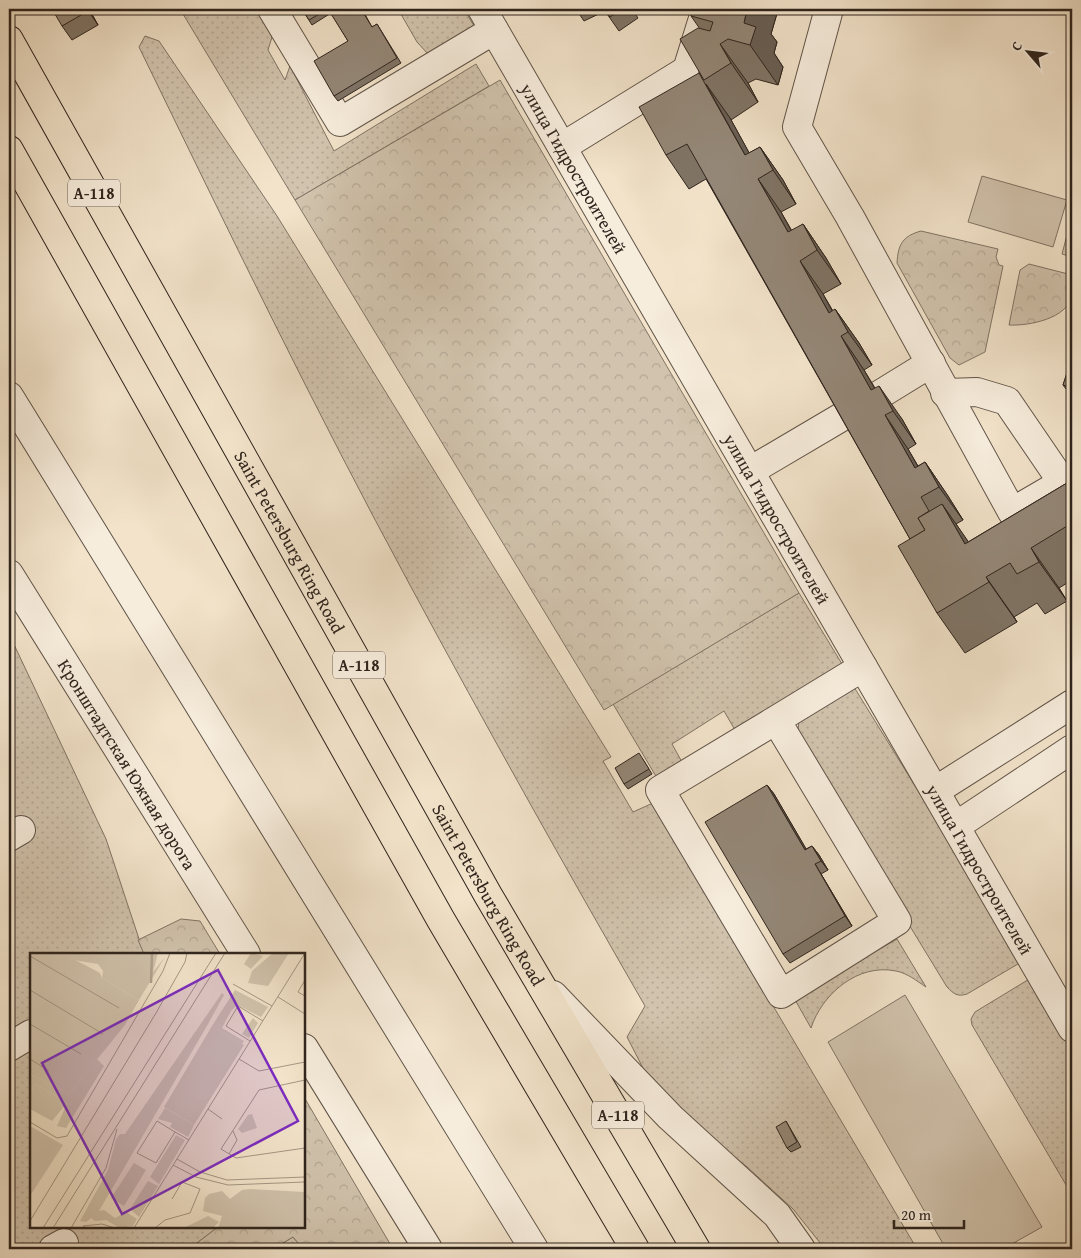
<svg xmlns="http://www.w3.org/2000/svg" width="1081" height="1258" font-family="'Gentium Book Plus',serif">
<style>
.grass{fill:url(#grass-dots);stroke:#807465}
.forest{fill:url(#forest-crowns);stroke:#807465}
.pitch{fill:#d1c3ad;stroke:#807465}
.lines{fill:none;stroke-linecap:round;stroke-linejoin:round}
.minor-casing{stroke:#605448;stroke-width:30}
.highway-casing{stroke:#2f241d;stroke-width:30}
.minor{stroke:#f7eddd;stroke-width:28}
.highway{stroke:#f2e3ca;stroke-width:28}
.wall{fill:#7f7466;stroke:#2f241d}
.shaded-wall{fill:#685e53;stroke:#2f241d}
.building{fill:#948777;stroke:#2f241d}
.labels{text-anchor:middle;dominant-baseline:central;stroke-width:4.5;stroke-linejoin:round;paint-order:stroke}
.shield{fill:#f7eddd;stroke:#6b6057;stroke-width:1}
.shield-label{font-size:16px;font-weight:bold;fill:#2f241d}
.street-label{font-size:18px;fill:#2f241d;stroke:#f7eddd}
.inset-river{fill:none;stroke:#b0a28f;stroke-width:2.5}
.inset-road{fill:none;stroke:#a49785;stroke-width:1}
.view{fill:#7b2cbf;fill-opacity:0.15;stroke:#7b2cbf;stroke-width:2.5}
.inset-edge{fill:none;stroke:#2f241d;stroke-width:2.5}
</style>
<defs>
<pattern id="grass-dots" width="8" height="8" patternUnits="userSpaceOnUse" patternTransform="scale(1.25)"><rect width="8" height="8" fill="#d1c3ad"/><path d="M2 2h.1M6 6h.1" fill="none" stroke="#b4a794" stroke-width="1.8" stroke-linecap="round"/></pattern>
<pattern id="forest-crowns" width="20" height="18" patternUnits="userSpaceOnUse" patternTransform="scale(1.25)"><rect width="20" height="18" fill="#d1c3ad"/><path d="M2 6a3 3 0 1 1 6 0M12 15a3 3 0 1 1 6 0" fill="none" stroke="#b4a794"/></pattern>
</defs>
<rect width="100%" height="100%" fill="#f2e3ca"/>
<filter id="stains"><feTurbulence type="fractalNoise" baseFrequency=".004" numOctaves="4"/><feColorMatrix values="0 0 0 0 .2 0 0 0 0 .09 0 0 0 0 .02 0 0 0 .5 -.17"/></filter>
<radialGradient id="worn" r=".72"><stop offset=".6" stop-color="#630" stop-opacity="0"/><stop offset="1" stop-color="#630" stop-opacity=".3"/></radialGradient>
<g class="grass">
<path d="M180,9H257L272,37L268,50L285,80L290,66L334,151L476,64L489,86L295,200Z"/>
<path d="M398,9H464L474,26L428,54L417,42Z"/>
<path d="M145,36L159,41L277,216L611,757L603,761L633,812L653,803L917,1249H825L793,1209L746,1166L713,1141L645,1072L627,1037L645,1006C565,867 487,728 411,587C315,410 227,228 139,47Z"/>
<path d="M799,593L842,664L735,730L724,711L672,744L682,762L657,778L613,704Z"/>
<path d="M9,634L106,839L144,954H31V1227H218L189,1249H9Z"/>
<path d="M854,687L1023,961L967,994C957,997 954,994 947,987L806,756L798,730L799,721Z"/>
<path d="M897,939L926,987C917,981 907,973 896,971C858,963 822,994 811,1028L794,998Z"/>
<path d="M1031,978L1072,1048V1195L972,1025L971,1019L975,1012Z"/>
<path d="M293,1237L303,1249H273Z"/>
</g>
<g class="forest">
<path d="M500,80L799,593L604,710L295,200Z"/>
<path d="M921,231L998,249L996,257L999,265L1003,266L985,352L959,365L950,358L897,263C898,244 903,236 921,231Z"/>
<path d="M1029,264L1072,275C1072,281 1073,289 1072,295C1068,319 1028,326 1009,325L1020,270Z"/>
<path d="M181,919L200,921L220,954H144L138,940Z"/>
<path d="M304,1097L393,1249H303L293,1237L273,1249H189L218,1227H304Z"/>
</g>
<g class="pitch">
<path d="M982,176L1067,200L1053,247L968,222Z"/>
<path d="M1072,216V257L1062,254Z"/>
<path d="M905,995L1042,1227L1003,1249H946L828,1042Z"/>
</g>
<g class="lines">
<g class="minor-casing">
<g id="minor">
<path d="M272,9L340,122L494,30"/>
<path id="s1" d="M482,9L1072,1028"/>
<path d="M829,9L797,127L850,217L1012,512L1072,477"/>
<path d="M562,147L687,70L706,9"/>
<path d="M945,393L977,392L1007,401L1063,483"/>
<path d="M879,395L931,363"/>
<path d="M9,396L534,1249"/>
<path d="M750,471L845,415"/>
<path id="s2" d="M9,574L246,954"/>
<path d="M776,720L660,790L781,994L897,921L776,720L863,667"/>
<path d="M935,791L1072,704"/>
<path d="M956,826L1072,749"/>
<path d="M9,837L21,830"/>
<path d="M553,995L670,1117L777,1215L801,1249"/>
<path d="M9,1047L31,1034"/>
<path d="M304,1048L428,1249"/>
<path d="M53,1249L64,1243"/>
</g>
</g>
<g class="highway-casing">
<g id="highway">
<path id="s3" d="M9,40L488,895L696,1249"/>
<path d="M9,150L441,920L635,1249"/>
</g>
</g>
<use href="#minor" class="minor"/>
<use href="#highway" class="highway"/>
</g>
<g class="wall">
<path d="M89,9L98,25L72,40L62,26Z"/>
<path d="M302,9H362L372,27L377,24L401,63L338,101L334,96L348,41L331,13L312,25Z"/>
<path d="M576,9H632L638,18L619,31L605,11L584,21Z"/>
<path d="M693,9H785L784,12L778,10L771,34L777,42L774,53L783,67L778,85L756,79L748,83L758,102L731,120L730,118L749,153L760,147L783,180L796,204L781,212L792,231L803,224L826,258L841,284L823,294L833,311L835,309L859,343L872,365L864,370L875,388L902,419L916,444L908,449L918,466L925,462L948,496L963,520L956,524L968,542L1072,480V580L1059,588L1067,601L1045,614L1037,603L1014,617L1017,622L965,653L937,613L910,539L706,179L689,189L666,155L699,73L700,29L691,16Z"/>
<path d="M1072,360V391L1066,389L1063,385Z"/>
<path d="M642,758L652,774L628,789L624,784Z"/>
<path d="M767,785L774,794L806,849L812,846L819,855L828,870L821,874L852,926L790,963L783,954Z"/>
<path d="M786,1121L801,1147L791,1152L787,1148Z"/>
</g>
<g class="shaded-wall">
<path d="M87,9H89L98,25Z"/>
<path d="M747,9H777L778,10L771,34L777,42L774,53L783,67L778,85L750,45L744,23Z"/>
<path d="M720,44L748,83L758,102L731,63Z"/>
<path d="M706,84L730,118L762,176L745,155Z"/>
<path d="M760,147L783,180L796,204L773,170Z"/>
<path d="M758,179L781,212L806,257L788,232Z"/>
<path d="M803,224L826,258L841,284L817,250Z"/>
<path d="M800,261L823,294L845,334L829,313Z"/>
<path d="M835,309L859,343L872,365L848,332Z"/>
<path d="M841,336L864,370L889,413L871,390Z"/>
<path d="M879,386L902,419L916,444L893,411Z"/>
<path d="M885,415L908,449L932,491L915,468Z"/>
<path d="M925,462L948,496L963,520L939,487Z"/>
<path d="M942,504L970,544H965Z"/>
<path d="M1031,548L1059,588L1067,601L1039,562Z"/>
<path d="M986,577L1014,617L1017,622L989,582Z"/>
<path d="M767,785L774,794L812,859L805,850Z"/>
<path d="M812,846L819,855L828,870L821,861Z"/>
<path d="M815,864L821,874L852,926L845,916Z"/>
</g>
<g class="building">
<path d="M52,9H87L88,11L62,26Z"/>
<path d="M302,9H328L309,20Z"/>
<path d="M328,9H361L372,27L377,24L397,58L334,96L314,61L348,41Z"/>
<path d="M604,9H622L610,17Z"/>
<path d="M693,9H747L744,23L756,27L750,45L728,39L720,44L731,63L704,80L680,39L698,28L710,31L713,22L691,16Z"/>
<path d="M699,73L745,155L760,147L773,170L758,179L788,232L803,224L817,250L800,261L829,313L835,309L848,332L841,336L871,390L879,386L893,411L885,415L915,468L925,462L939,487L921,497L929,511L918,518L925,530L910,539L687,144L666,155L639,107Z"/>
<path d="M1071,360H1072V388L1063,385Z"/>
<path d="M1072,480V523L1031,548L1039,562L1017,574L1010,563L986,577L989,582L937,613L898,546L925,530L918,518L942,504L965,544Z"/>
<path d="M639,753L649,769L624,784L615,768Z"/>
<path d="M767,785L805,850L812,846L821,861L815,864L845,916L783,954L705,822Z"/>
<path d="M786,1121L797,1142L787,1148L776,1127Z"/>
</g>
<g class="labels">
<g class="shield">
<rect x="68" y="179.5" width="52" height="27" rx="4"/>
<rect x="333" y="651.5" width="52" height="27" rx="4"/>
<rect x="592" y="1101.5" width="52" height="27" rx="4"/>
</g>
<g class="shield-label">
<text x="94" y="193">А-118</text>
<text x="359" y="665">А-118</text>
<text x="618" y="1115">А-118</text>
</g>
<g class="street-label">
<text stroke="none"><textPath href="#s1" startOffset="184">улица Гидростроителей</textPath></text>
<text stroke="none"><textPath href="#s1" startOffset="589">улица Гидростроителей</textPath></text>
<text stroke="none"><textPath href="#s3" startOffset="575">Saint Petersburg Ring Road</textPath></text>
<text stroke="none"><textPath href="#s2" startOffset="224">Кронштадтская Южная дорога</textPath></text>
<text stroke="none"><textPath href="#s1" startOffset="994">улица Гидростроителей</textPath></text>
<text stroke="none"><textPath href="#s3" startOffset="980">Saint Petersburg Ring Road</textPath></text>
</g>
</g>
<g transform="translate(30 953)">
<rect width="275" height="275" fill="#f2e3ca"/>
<path d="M0,0H32L70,20L72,25L109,47L95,72L39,141L0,121ZM205,37L238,54L231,64L207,52L201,58L192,75L214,88L212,91L182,73ZM192,40L194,42L178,71L69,258L74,257L85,265L96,259L107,266L103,273L90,275L76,267L65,268L61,265L56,269L50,268L78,217L86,186L90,181H95ZM223,65L228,70L219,85L212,81ZM6,131L37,150L22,168L0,156V140ZM135,155L164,172L158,184L140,174L142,170L128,166ZM0,173L33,192L0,243ZM146,182L155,187L129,231L120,224ZM118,228L128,233L109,264L100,256Z" fill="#d1c3ad"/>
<path d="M32,0H128L123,19L135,4L109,47L72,25L73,18L68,11L44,7ZM221,0L233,3L221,16L214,11ZM243,0H259L238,33L218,30L222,18ZM182,73L214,92L164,172L134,154ZM67,106L74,113L36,175L27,173L37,150L6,131L0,140V121L39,141ZM222,161L227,175L212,180L208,176L218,162ZM220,236L275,239V275H188L192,263L173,258L175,245L179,241L192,238L200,246L212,237Z" fill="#d1c3ad"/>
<path d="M178,263L189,269L183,275H154Z" fill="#d1c3ad"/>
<path d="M104,210L116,217L94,253L81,245Z" fill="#d1c3ad"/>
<path class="inset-river" d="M121,30L122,0"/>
<path class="inset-road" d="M0,3L89,55M275,27L268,39L275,43M203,31L242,53M0,37L73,81M248,44L275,61M0,71L51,101M220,88L196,73L208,53L233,68M0,106L19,118M209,106L229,118L275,109M275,127L229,137L191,196L206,205L275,195M178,156L192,166M0,169L27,185L37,183L133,18L140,0M145,179L127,168L107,200L126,210L145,179L159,187M199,201L207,187L203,178M147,206L170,219L197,227L275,224M143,212L166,224L198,232L275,229M0,268L126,60L155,9L157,0M13,275L186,0M23,275L195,0M41,275L76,215L87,176M56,275L53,273L72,271L85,275M104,275L275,0M125,275L135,267L160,260L170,236L152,229L142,246"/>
<path class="view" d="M188,17L268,168L92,261L12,110Z"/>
<rect width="275" height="275" class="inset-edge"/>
</g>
<rect width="1081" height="1258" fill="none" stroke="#f2e3ca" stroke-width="30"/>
<rect x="10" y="10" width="1061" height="1238" fill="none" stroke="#2f241d" stroke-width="2.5"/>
<rect x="15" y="15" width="1051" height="1228" fill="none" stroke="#2f241d"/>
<g transform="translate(1028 52) rotate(298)" stroke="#f7eddd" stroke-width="4" paint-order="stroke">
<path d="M0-4L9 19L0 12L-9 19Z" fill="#2f241d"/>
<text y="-8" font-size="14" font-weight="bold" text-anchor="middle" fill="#2f241d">С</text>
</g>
<path d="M894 1220v8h70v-8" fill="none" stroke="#2f241d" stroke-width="2.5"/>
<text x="901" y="1220" font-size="15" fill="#2f241d" stroke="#f7eddd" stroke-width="4" paint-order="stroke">20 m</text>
<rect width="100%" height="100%" filter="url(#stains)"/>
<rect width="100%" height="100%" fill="url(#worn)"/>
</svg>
